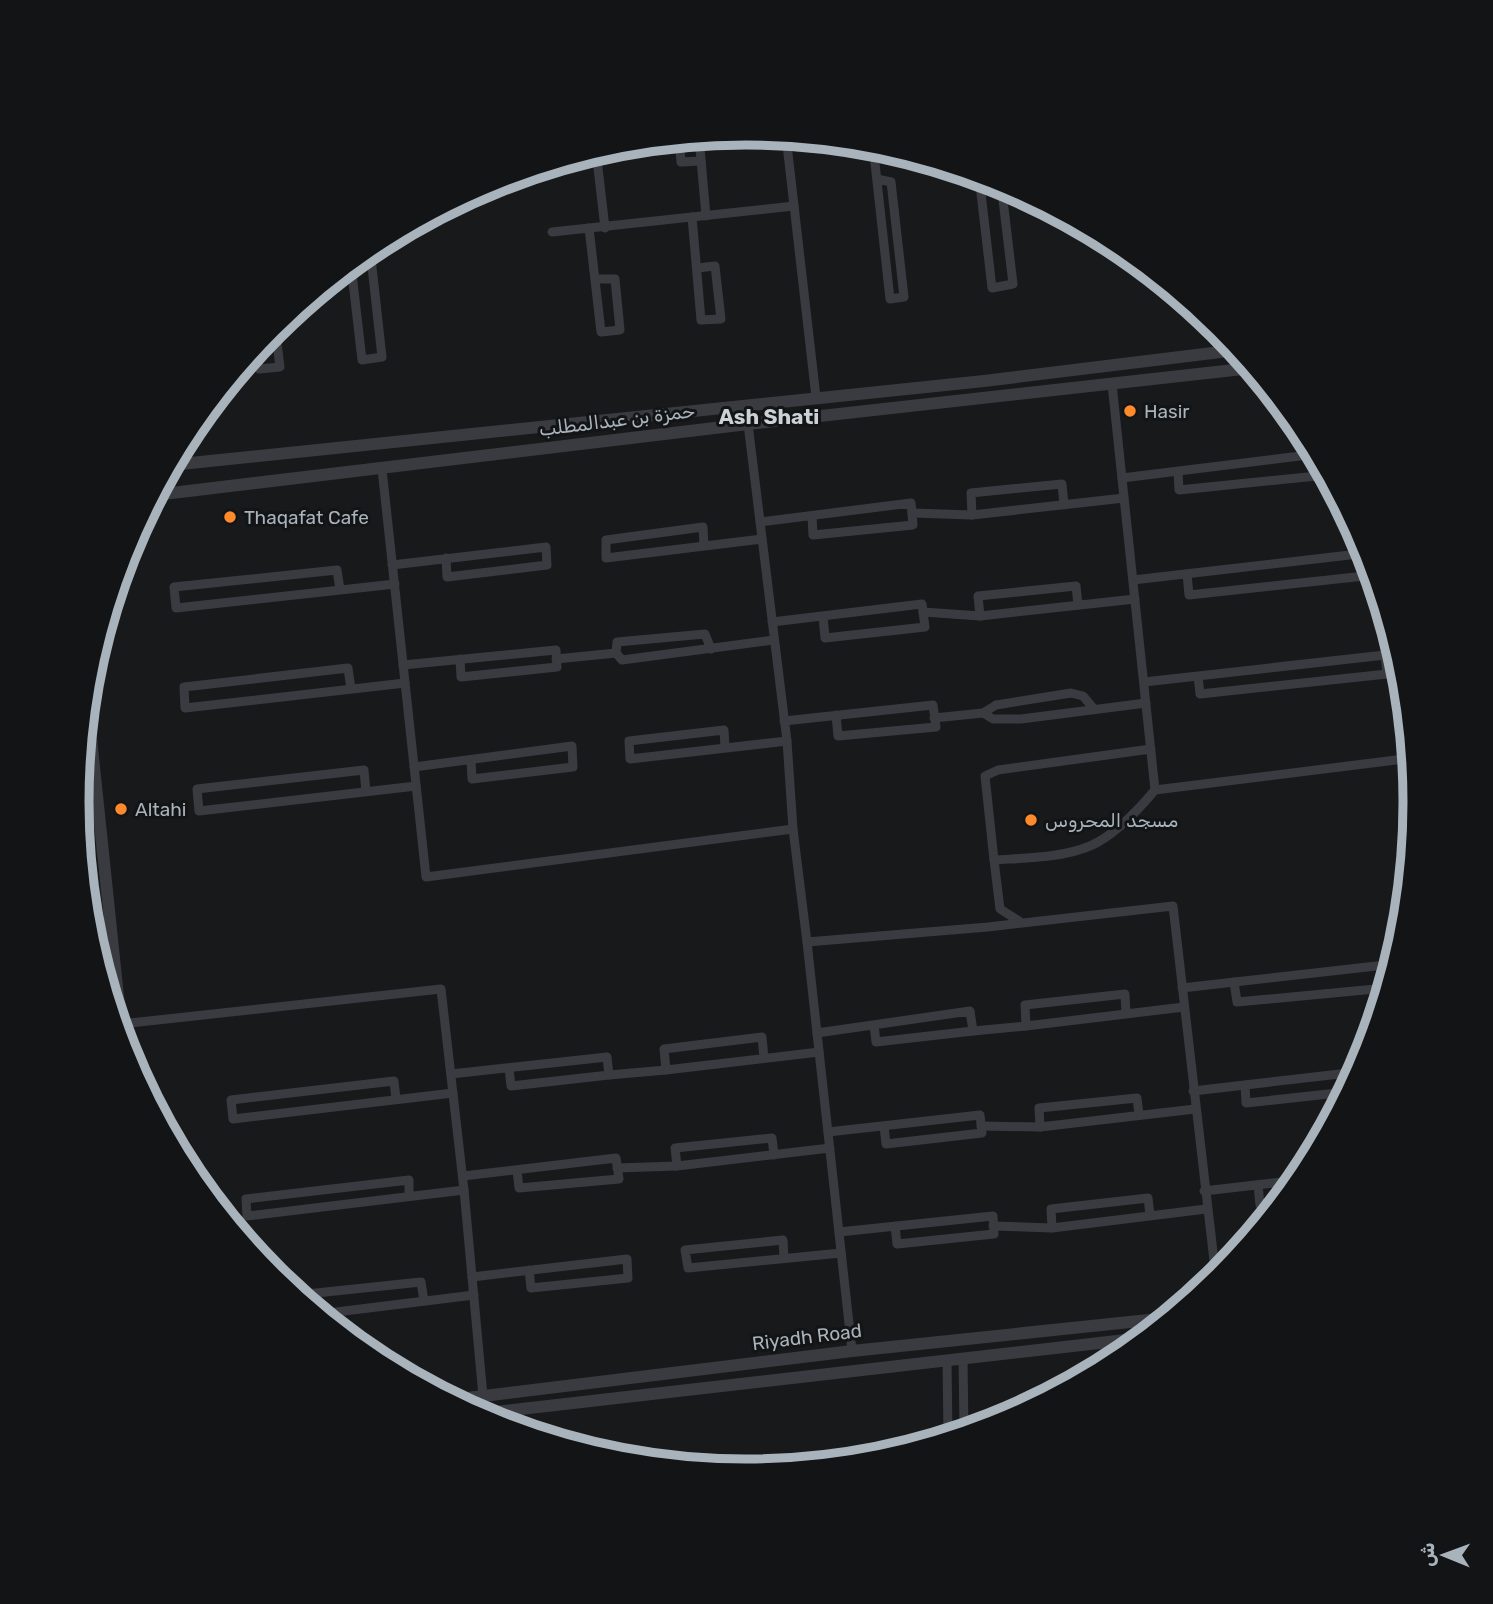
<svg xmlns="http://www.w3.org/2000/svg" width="1493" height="1604" font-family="Rubik,Cairo,sans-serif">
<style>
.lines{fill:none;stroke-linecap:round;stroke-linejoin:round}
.minor{stroke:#393b40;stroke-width:9}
.tertiary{stroke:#393b40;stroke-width:12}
.poi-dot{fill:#ff8a2c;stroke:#131416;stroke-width:2.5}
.labels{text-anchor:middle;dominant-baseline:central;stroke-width:6;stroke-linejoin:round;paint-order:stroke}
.poi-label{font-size:19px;fill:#a9b3bc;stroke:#131416;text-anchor:start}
.street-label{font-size:19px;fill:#a9b3bc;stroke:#131416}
.neighbourhood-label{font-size:21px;font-weight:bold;fill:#cbd1d7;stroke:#131416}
.rim{fill:none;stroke:#a9b3bc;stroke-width:9}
</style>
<rect width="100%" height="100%" fill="#18191b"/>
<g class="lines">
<g class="minor">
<path d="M786,136L816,397"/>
<path d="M699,137L706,216"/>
<path d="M679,139L681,162L701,161"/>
<path d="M787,139L798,138"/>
<path d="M873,145L890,299L904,297L891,182L877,179"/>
<path d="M596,151L605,228"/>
<path d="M979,176L992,288L1013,284L1001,183"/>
<path d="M692,217L701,320L721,319L715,266L697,268"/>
<path d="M589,228L601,332L620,330L615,279H595"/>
<path d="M552,232L794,206"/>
<path d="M351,265L362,360L382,357L370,249"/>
<path d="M257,349L259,369L280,367L275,327"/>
<path d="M1112,384L1155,790L1412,758"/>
<path d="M382,469L426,877L793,829L787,741L748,424"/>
<path d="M1178,472L1179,490L1327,475"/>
<path d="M1122,478L1316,454"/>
<path d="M1064,505L1062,484L971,493L972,515L1124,498"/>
<path d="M912,513L972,515"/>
<path d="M760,522L911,503L913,525L813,535L812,516"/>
<path d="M704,546L703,527L606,540V558L762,539"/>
<path d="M392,565L546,547L547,565L447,577L446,558"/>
<path d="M1187,574L1189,595L1374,575"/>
<path d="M1133,580L1367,553"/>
<path d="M340,590L337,570L174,587L176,608L395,584"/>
<path d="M1078,605L1076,586L978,596L980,616L1135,599"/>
<path d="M923,612L980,616"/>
<path d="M772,622L922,604L925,627L825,638L823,616"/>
<path d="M711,649L705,634L617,642L616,653L622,660L774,640"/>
<path d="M556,659L616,653"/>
<path d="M403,665L556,650L557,667L461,677L460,659"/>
<path d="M1144,682L1385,655L1387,674L1200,694L1198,676"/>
<path d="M351,689L348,668L184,687L185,708L405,683"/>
<path d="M983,713L996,705L1071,693L1083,696L1094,709"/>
<path d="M934,718L983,713L993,719H1021L1146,703"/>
<path d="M784,721L933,705L936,727L838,736L836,715"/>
<path d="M725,748L724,730L629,741L630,759L787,741"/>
<path d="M414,767L572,746L573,767L472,779L471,760"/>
<path d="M366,792L364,770L197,789L199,811L416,786"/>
<path d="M793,829L807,942"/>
<path d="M994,860L985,776L998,770L1151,749"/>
<path d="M1019,921L1000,909L994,860C1024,858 1062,858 1090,846C1114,836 1139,809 1155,790"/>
<path d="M1234,982L1237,1002L1386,988"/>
<path d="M1182,988L1394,964"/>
<path d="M1126,1014L1125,994L1025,1005L1026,1026L1184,1007"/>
<path d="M121,1024L441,989L464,1190L483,1396"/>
<path d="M973,1031L1026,1026"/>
<path d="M817,1033L970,1011L973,1031L876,1042L874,1025"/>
<path d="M764,1058L762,1037L664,1049L666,1070L819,1052"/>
<path d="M451,1074L607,1057L609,1075L511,1086L509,1068"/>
<path d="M609,1075L666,1070"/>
<path d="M1245,1085L1246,1103L1347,1092"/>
<path d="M1193,1091L1357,1072"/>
<path d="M396,1099L394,1081L231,1100L233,1119L453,1093"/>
<path d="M1139,1115L1137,1098L1039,1108L1040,1127L1195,1109"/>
<path d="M981,1126L1040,1127"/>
<path d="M828,1132L980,1115L982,1133L886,1144L884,1126"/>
<path d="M774,1155L772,1138L675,1148L677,1166L830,1148"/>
<path d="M617,1168L677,1166"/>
<path d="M463,1176L616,1158L619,1179L519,1188L517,1170"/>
<path d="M1258,1185L1260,1205L1280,1202"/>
<path d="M1204,1191L1299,1180"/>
<path d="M409,1196V1180L246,1199L247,1216L464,1190"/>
<path d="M1150,1215L1148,1198L1051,1209L1052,1228L1206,1209"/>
<path d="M993,1226L1052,1228"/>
<path d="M839,1232L993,1216L994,1234L897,1244L895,1226"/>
<path d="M784,1258L783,1240L685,1250L688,1268L841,1253"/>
<path d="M472,1277L627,1259L628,1278L531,1288L529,1270"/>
<path d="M297,1295L421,1282L424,1301"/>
<path d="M320,1314L474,1295"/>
<path d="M852,1351L807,942L988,927L1173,906L1216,1278"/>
<path d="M963,1358L964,1432"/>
<path d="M947,1360L948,1437"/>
<path d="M963,1421L1013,1415"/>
</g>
<g class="tertiary">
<path d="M171,465L984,381L1237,350"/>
<path d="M155,495L748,424L1252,368"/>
<path d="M87,700L123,1044"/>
<path d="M79,778L106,984"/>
<path d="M451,1400L852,1351L1168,1318"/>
<path d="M478,1414L1143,1338"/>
</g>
</g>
<g class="poi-dot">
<circle cx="1130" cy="411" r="7"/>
<circle cx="230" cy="517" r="7"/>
<circle cx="121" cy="809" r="7"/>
<circle cx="1031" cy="820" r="7"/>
</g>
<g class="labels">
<g class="poi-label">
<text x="1144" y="411">Hasir</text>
<text x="244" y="517">Thaqafat Cafe</text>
<text x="135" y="809">Altahi</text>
<text x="1045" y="820">مسجد المحروس</text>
</g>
<g class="street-label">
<text transform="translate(617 420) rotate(-7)">حمزة بن عبدالمطلب</text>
<text transform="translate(807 1337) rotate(-7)">Riyadh Road</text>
</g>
<g class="neighbourhood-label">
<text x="769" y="416">Ash Shati</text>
</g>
</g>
<path d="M0 0H1493V1604H0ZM89 802a657 657 0 1 1 1314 0a657 657 0 1 1-1314 0Z" fill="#131416" fill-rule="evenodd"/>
<path class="rim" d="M89 802a657 657 0 1 1 1314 0a657 657 0 1 1-1314 0Z"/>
<g transform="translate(1444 1555) rotate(271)" stroke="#131416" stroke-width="5" paint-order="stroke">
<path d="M0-5L12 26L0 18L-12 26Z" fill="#a9b3bc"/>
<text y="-10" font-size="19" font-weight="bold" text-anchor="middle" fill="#a9b3bc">ش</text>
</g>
</svg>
